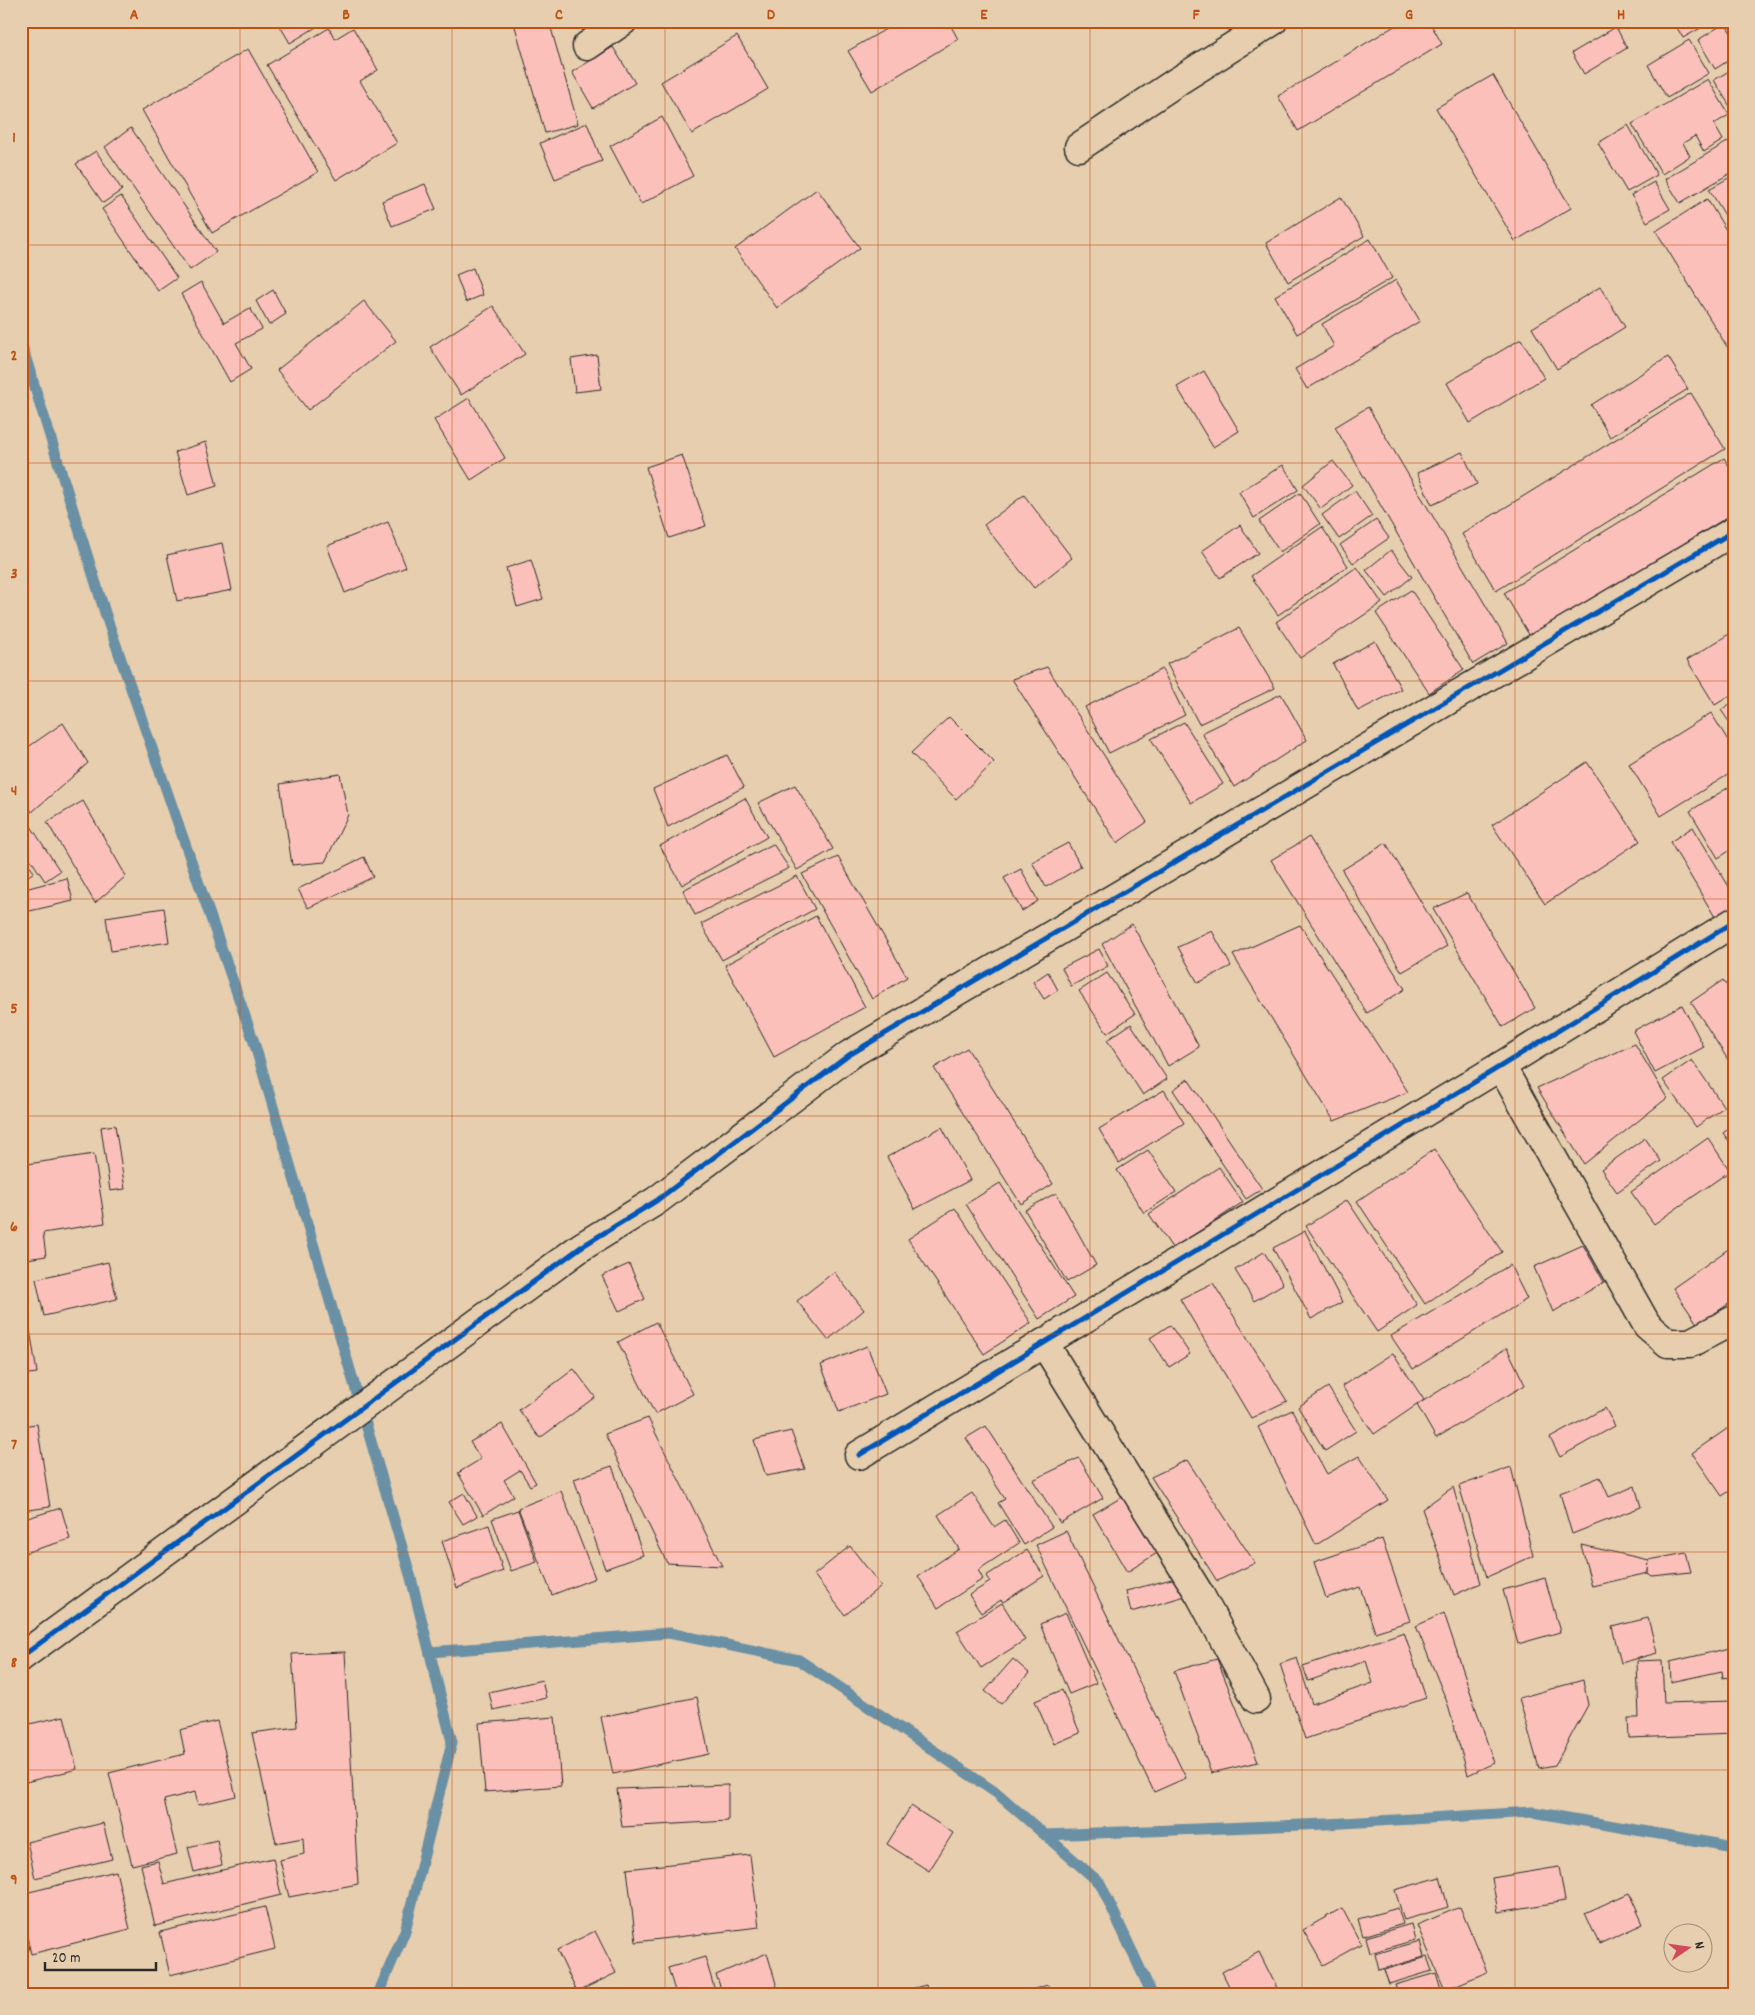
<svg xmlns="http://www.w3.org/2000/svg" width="1755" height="2015" font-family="Dekko,sans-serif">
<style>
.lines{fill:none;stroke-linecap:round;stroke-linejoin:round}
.stream{stroke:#6b90a5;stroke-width:11}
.building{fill:#fcc0bb;stroke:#2b2b2b}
.street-casing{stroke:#2b2b2b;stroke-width:31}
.street{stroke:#e6ceae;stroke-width:28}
.cycleway-casing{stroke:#e6ceae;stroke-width:8}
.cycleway{stroke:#0057b8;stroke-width:5}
.grid{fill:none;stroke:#c25012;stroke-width:1;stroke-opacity:0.55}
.neatline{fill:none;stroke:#c25012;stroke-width:2}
.grid-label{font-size:16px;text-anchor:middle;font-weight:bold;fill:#c25012}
</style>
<rect width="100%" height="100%" fill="#e6ceae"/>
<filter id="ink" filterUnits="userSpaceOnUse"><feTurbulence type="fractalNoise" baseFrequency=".02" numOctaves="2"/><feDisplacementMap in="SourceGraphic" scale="10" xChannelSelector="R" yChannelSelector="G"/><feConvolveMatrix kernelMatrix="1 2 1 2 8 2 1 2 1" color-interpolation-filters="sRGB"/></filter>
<g filter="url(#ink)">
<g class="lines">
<g class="stream">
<path d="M21,343L107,619L254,1042L411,1578L452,1742L405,1931L378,1994"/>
<path d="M430,1652L669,1633L799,1660L998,1794L1100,1883L1152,1994"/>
<path d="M1045,1835L1326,1824L1533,1812L1734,1847"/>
</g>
</g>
<g class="building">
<path d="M277,21H326L290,43Z"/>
<path d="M520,21H549L578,124L545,133L514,23Z"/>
<path d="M881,21H948L958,39L872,91L848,51L886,29Z"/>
<path d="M1403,21H1429L1442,44L1298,131L1278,96Z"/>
<path d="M1673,21H1713L1683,38Z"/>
<path d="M1725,23L1734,38V57L1715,69L1698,40Z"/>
<path d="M1616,27L1627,48L1584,74L1572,53Z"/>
<path d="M329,28L335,39L353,28L378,70L360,81L397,143L336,180L267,65Z"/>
<path d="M737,36L768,89L692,134L661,82Z"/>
<path d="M1689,40L1709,73L1667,98L1648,65Z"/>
<path d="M613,47L635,83L593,108L572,72Z"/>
<path d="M248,49L318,172L212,233L142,110Z"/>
<path d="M1734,68V113L1714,80Z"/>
<path d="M1493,75L1571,208L1515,241L1436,108Z"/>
<path d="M1708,79L1729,115L1714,124L1723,140L1704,152L1695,136L1683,143L1690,156L1662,174L1632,124Z"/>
<path d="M662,117L693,176L641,204L610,146Z"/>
<path d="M587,123L602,161L555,179L540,143Z"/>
<path d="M1628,125L1657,175L1627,192L1598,143Z"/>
<path d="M131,128L216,252L190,270L105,147Z"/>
<path d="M1734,138V171L1680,203L1665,179Z"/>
<path d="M96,151L122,190L103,203L76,164Z"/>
<path d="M1734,175V230L1709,189Z"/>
<path d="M1654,182L1670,209L1647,222L1631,195Z"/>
<path d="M425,184L436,209L392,226L382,201Z"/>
<path d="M817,189L860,248L777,308L735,249Z"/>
<path d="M121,196L177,278L158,291L102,209Z"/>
<path d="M1341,197L1364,236L1288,282L1266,243Z"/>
<path d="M1707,199L1734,243V358L1656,231Z"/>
<path d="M1370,239L1392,278L1297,334L1275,296Z"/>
<path d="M473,268L483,295L466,302L456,275Z"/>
<path d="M1396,280L1420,321L1307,389L1295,369L1334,346L1322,324Z"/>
<path d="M201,282L224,323L250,308L262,329L236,343L251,369L230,382L181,294Z"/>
<path d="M1600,287L1625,327L1557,369L1532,328Z"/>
<path d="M273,290L286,314L269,325L256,301Z"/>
<path d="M364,301L396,341L308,410L277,370Z"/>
<path d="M493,306L525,354L461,395L430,347Z"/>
<path d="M1521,339L1544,378L1470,423L1447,383Z"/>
<path d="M597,355L601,389L575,392L571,359Z"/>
<path d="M1668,357L1688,389L1610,437L1591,405Z"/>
<path d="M1204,371L1239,431L1213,447L1177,387Z"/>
<path d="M1691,393L1725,449L1496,591L1462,534Z"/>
<path d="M469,398L505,458L471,480L434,420Z"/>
<path d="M1368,407L1508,643L1473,664L1335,427Z"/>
<path d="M206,442L217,486L188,495L175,452Z"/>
<path d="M1462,452L1477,484L1432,505L1417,473Z"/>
<path d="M682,455L706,526L669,538L646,467Z"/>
<path d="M1724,458L1734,474V513L1531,638L1504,593Z"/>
<path d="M1333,461L1352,485L1321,509L1303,485Z"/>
<path d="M1283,465L1298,490L1254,518L1239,492Z"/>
<path d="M1355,491L1372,516L1339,539L1322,515Z"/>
<path d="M1300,493L1320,524L1280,552L1259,521Z"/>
<path d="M1024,495L1072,558L1034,588L984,525Z"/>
<path d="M1376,520L1389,538L1353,563L1340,545Z"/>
<path d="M388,522L406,567L345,593L327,546Z"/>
<path d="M1240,525L1258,553L1220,578L1202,551Z"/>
<path d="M1322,527L1348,566L1278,615L1251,576Z"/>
<path d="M222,543L232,590L177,601L167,555Z"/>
<path d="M1391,550L1412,577L1387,597L1366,570Z"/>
<path d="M531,560L543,599L517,607L506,568Z"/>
<path d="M1357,567L1382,603L1300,658L1276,622Z"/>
<path d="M1734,583V600L1726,588Z"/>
<path d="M1411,590L1464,670L1429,693L1376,613Z"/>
<path d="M1239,628L1275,688L1199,724L1167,664Z"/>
<path d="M1734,631V693L1715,705L1687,660Z"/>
<path d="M1375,641L1401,689L1358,711L1333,664Z"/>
<path d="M1047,667L1147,822L1117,843L1012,679Z"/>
<path d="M1162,669L1185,715L1109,753L1085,707Z"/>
<path d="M1281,694L1307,740L1234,787L1202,733Z"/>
<path d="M1734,701V729L1721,710Z"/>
<path d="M1711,713L1734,750V771L1661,816L1629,764Z"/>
<path d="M949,717L994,762L956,799L911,753Z"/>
<path d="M1184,722L1223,784L1191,803L1151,739Z"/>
<path d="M63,723L88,763L32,812L21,796V752Z"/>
<path d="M727,755L744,787L668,827L653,789Z"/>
<path d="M1587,762L1640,841L1545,904L1492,825Z"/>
<path d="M340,774L348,815L325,862L292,865L280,784Z"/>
<path d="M1734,784V848L1718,858L1690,811Z"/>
<path d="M795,785L833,849L797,870L758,803Z"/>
<path d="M745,798L767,837L682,885L660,846Z"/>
<path d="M83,801L126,876L95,903L47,822Z"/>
<path d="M21,811L60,871L45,881L21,845Z"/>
<path d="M1693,827L1734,895V906L1715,917L1670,842Z"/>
<path d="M1309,837L1405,989L1367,1013L1271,860Z"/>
<path d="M1068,843L1081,867L1046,887L1032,862Z"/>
<path d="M1386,843L1447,946L1402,972L1342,870Z"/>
<path d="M773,844L789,868L695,915L683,890Z"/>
<path d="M21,855L34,872L21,881Z"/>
<path d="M364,857L373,877L308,908L298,889Z"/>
<path d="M838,857L907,977L872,999L802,874Z"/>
<path d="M1021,869L1038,901L1022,911L1004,878Z"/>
<path d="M797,876L815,909L722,960L701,924Z"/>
<path d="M67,878L73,901L21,913V890Z"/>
<path d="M1467,893L1535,1008L1503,1027L1433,909Z"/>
<path d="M164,908L169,942L111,951L106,917Z"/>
<path d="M816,916L865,1007L774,1057L725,965Z"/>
<path d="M1132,924L1199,1047L1168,1066L1102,944Z"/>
<path d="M1300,925L1408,1092L1334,1121L1233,955Z"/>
<path d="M1212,931L1231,966L1198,983L1178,947Z"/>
<path d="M1099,949L1108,966L1071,986L1062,968Z"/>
<path d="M1048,972L1058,990L1044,999L1033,982Z"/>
<path d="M1107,973L1135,1014L1107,1033L1079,991Z"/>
<path d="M1723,980L1734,997V1069L1691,1002Z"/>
<path d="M1682,1005L1704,1047L1655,1073L1633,1031Z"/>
<path d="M1131,1024L1167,1079L1143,1095L1107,1040Z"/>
<path d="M1635,1044L1667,1098L1584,1164L1537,1088Z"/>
<path d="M967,1048L1053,1184L1021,1204L934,1068Z"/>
<path d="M1692,1060L1724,1107L1696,1127L1663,1080Z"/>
<path d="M1188,1079L1262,1189L1246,1199L1173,1090Z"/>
<path d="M1164,1090L1184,1123L1119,1163L1099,1129Z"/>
<path d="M115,1125L125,1189L110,1191L101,1127Z"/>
<path d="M1734,1125V1148L1723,1133Z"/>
<path d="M942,1127L970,1180L915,1209L887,1157Z"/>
<path d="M1645,1138L1661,1161L1617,1192L1601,1169Z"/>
<path d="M1708,1138L1730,1171L1654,1224L1631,1192Z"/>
<path d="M1434,1149L1502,1252L1425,1304L1357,1201Z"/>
<path d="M1148,1150L1176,1192L1144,1213L1117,1170Z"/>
<path d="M94,1154L105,1223L43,1233L46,1256L21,1260V1165Z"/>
<path d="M1219,1167L1243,1202L1173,1249L1149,1214Z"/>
<path d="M1000,1183L1074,1297L1039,1319L966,1204Z"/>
<path d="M1056,1193L1096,1265L1067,1282L1025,1210Z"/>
<path d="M1347,1200L1417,1305L1377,1332L1306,1226Z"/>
<path d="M955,1208L1031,1323L984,1354L908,1239Z"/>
<path d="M1305,1231L1342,1302L1311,1319L1273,1248Z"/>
<path d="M1583,1245L1604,1282L1553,1312L1534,1267Z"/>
<path d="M1734,1245V1300L1698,1325L1673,1288Z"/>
<path d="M1264,1252L1283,1284L1254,1301L1235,1270Z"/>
<path d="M108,1262L117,1299L44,1316L36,1279Z"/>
<path d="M629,1264L645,1299L619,1311L602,1276Z"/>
<path d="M1510,1265L1527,1299L1413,1369L1391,1336Z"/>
<path d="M834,1272L864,1310L828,1340L797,1301Z"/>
<path d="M1213,1283L1287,1401L1251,1418L1180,1299Z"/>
<path d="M656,1322L693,1394L655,1414L618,1342Z"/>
<path d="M1170,1325L1190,1354L1169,1367L1150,1338Z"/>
<path d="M30,1330L37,1373L21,1375V1332Z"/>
<path d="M867,1346L886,1394L839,1412L821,1365Z"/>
<path d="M1507,1348L1525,1385L1436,1438L1417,1405Z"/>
<path d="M1393,1353L1424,1400L1374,1434L1342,1386Z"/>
<path d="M574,1369L595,1397L540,1438L519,1410Z"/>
<path d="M1328,1387L1356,1431L1325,1451L1298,1407Z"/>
<path d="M1605,1408L1615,1426L1560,1457L1550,1438Z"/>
<path d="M1292,1410L1327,1474L1359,1456L1388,1500L1316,1545L1258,1427Z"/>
<path d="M648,1418L722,1566L667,1563L605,1434Z"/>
<path d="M37,1424L50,1507L21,1511V1426Z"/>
<path d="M502,1424L536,1483L530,1486L520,1470L504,1480L514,1496L483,1515L458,1473L481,1459L470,1442Z"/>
<path d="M1734,1424V1488L1722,1496L1692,1453Z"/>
<path d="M986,1426L1052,1527L1024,1545L998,1503L1005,1499L966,1438Z"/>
<path d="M791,1431L805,1469L766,1476L754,1440Z"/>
<path d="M1079,1458L1103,1498L1060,1523L1033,1480Z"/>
<path d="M1187,1460L1255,1563L1217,1581L1151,1477Z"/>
<path d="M612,1466L643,1555L605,1569L574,1479Z"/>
<path d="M1511,1467L1533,1556L1487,1577L1459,1486Z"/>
<path d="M1600,1477L1609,1497L1635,1486L1641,1507L1572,1534L1560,1493Z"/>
<path d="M1453,1487L1481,1583L1454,1595L1422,1509Z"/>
<path d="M561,1491L595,1578L552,1595L518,1508Z"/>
<path d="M464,1493L477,1516L463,1524L449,1502Z"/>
<path d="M972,1493L994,1527L1005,1520L1019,1543L978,1570L983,1579L938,1608L918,1576L959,1549L938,1515Z"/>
<path d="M1124,1496L1157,1553L1127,1572L1093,1514Z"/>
<path d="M61,1508L70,1539L21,1554V1520Z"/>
<path d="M518,1510L537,1562L511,1571L492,1519Z"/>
<path d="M489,1525L503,1571L457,1588L442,1541Z"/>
<path d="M1066,1531L1186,1778L1154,1792L1036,1545Z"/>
<path d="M1382,1539L1410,1621L1375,1632L1360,1587L1326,1598L1314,1562Z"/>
<path d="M1581,1545L1649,1560L1648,1573L1592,1586Z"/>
<path d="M850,1546L881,1586L845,1615L814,1575Z"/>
<path d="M1027,1550L1044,1576L1003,1602L1001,1600L981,1613L969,1595L990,1582L986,1576Z"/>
<path d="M1686,1553L1691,1572L1652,1576L1648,1573L1649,1560Z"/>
<path d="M1187,1575L1192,1594L1131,1612L1126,1591Z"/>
<path d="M1545,1578L1560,1632L1518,1644L1503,1590Z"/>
<path d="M1002,1603L1025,1640L981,1668L957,1631Z"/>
<path d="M1066,1613L1096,1683L1069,1694L1040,1624Z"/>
<path d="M1444,1613L1494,1763L1468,1775L1447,1702L1416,1626Z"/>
<path d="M1648,1618L1657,1653L1621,1663L1612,1627Z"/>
<path d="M1404,1632L1426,1698L1305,1739L1280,1664L1297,1658L1312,1704L1373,1683L1366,1661L1308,1681L1303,1666Z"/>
<path d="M1734,1647V1676L1723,1678L1722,1671L1671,1682L1670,1662Z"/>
<path d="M345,1652L358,1884L289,1897L280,1860L304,1854L303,1838L276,1843L252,1733L297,1727L292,1654Z"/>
<path d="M1013,1659L1029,1673L1001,1704L985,1691Z"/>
<path d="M1217,1659L1258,1762L1211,1773L1174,1671Z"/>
<path d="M1662,1660L1664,1703L1734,1701V1734L1629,1738L1628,1718H1639L1637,1661Z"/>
<path d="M542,1680L546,1698L493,1710L489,1692Z"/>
<path d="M1583,1680L1588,1705L1555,1765L1539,1768L1519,1698Z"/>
<path d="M1062,1690L1080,1733L1054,1744L1035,1701Z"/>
<path d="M697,1697L709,1754L613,1774L601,1717Z"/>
<path d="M64,1716L77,1769L26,1782L21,1762V1726Z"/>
<path d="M555,1717L561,1786L485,1792L479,1723Z"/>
<path d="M217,1721L236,1796L198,1805L195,1792L164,1800L177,1854L132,1865L109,1773L185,1754L180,1730Z"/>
<path d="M728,1785V1821L622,1827L617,1789Z"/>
<path d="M911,1806L953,1833L929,1871L887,1844Z"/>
<path d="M103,1823L112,1859L35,1878L27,1842Z"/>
<path d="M217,1840L222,1865L194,1872L188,1847Z"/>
<path d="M750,1855L759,1927L636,1942L627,1869Z"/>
<path d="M273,1858L281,1895L155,1926L141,1865L158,1861L164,1884Z"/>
<path d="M1559,1867L1565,1901L1498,1912L1492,1878Z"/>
<path d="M116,1871L130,1929L31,1954L21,1911V1894Z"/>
<path d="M1440,1877L1448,1907L1404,1920L1395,1890Z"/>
<path d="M1629,1893L1643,1924L1599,1944L1585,1913Z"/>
<path d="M265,1907L275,1949L170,1975L160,1932Z"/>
<path d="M1460,1907L1487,1972L1445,1990L1417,1925Z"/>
<path d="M1342,1908L1361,1944L1323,1965L1303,1930Z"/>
<path d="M1398,1908L1403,1924L1363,1936L1358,1919Z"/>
<path d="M1411,1924L1415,1940L1370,1953L1366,1937Z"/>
<path d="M595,1931L616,1973L577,1992L557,1950Z"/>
<path d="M1420,1941L1424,1957L1379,1970L1375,1954Z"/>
<path d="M1259,1952L1279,1992L1276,1994H1233L1222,1972Z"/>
<path d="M767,1953L779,1994H723L716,1975Z"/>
<path d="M705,1957L716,1994H676L668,1968Z"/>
<path d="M1427,1957L1432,1971L1389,1984L1384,1970Z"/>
<path d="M1436,1973L1442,1993L1398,1994L1395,1985Z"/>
<path d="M926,1985L928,1994H893L899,1992Z"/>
<path d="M1048,1985L1050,1994H1018Z"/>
</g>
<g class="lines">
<g class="street-casing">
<g id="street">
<path d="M587,46L623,21"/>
<path d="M1079,147L1178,81L1273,21"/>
<path d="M1501,1066L1647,1325L1668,1343H1690L1734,1320"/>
<path d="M1044,1343L1200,1595L1256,1699"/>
<path d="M859,1455L1501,1066L1734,922"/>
<path d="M21,1657L581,1247L656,1201L849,1055L1734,531"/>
</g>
</g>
<use href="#street" class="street"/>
<g class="cycleway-casing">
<g id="cycleway">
<path d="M859,1455L1501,1066L1734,922"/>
<path d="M21,1657L581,1247L656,1201L849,1055L1734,531"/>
</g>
</g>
<use href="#cycleway" class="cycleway"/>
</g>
</g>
<path class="grid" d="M240,21V1994M452,21V1994M665,21V1994M878,21V1994M1090,21V1994M1302,21V1994M1515,21V1994M21,245H1734M21,463H1734M21,681H1734M21,899H1734M21,1116H1734M21,1334H1734M21,1552H1734M21,1770H1734"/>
<rect width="1755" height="2015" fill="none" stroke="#e6ceae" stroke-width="55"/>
<g transform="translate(1688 1948) rotate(77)"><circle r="24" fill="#e6ceae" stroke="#9b8d7a"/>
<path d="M0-4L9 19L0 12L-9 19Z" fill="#d1495b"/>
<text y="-8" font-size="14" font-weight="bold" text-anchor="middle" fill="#2b2b2b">N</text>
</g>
<path d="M45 1962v8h111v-8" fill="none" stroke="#2b2b2b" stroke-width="2.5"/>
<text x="52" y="1962" font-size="15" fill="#2b2b2b" stroke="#e6ceae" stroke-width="4" paint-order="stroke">20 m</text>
<rect x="28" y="28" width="1700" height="1960" class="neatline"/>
<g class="grid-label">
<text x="134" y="19">A</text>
<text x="346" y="19">B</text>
<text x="559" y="19">C</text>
<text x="771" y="19">D</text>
<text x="984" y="19">E</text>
<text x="1196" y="19">F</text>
<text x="1409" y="19">G</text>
<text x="1621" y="19">H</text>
<text x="14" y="142">1</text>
<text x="14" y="360">2</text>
<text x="14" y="578">3</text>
<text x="14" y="795">4</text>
<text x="14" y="1013">5</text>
<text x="14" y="1231">6</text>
<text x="14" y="1449">7</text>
<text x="14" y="1667">8</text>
<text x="14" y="1884">9</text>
</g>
</svg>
